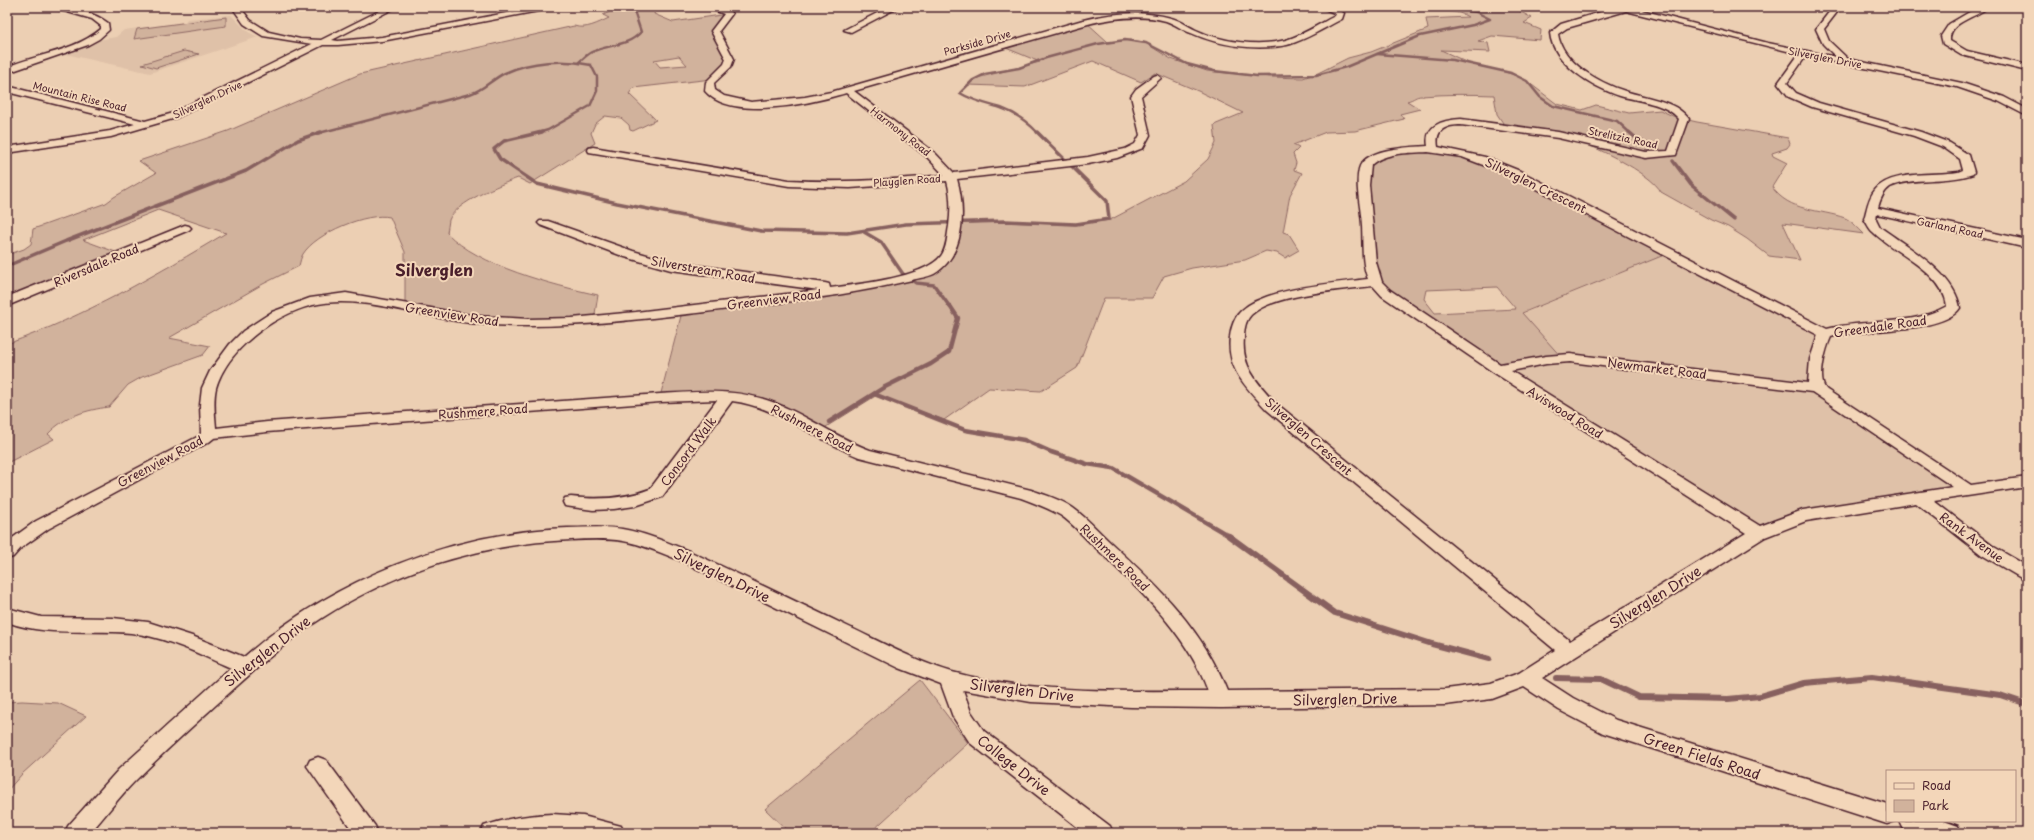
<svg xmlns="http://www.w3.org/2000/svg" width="2034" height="840" font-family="'Playpen Sans',sans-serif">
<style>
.built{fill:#dfc1a8}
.green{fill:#d1b29c;stroke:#8e6864;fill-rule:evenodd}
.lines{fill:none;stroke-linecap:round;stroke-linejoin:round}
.stream-far3{stroke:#87615e;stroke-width:2.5}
.stream-far2{stroke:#87615e;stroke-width:3.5}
.stream-far1{stroke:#87615e;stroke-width:4.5}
.stream{stroke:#87615e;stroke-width:6}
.minor-casing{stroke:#4a1f2b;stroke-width:3}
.minor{fill:#f3d6b9;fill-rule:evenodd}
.labels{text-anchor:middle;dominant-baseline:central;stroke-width:4;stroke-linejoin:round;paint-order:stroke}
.far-street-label{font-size:10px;fill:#4a1f2b;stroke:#f3d6b9}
.street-label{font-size:12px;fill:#4a1f2b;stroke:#f3d6b9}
.near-street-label{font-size:14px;fill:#4a1f2b;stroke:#f3d6b9}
.district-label{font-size:16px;font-weight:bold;fill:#4a1f2b;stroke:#f3d6b9}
</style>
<rect width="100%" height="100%" fill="#eccfb3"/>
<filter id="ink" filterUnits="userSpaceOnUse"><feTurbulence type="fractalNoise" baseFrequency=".025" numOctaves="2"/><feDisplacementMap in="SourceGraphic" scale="8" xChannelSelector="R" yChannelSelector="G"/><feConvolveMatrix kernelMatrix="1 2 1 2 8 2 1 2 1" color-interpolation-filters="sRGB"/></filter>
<g filter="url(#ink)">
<g class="built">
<path d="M231,15L248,32L258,37L150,73L70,55L57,54L92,41L116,37L124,30L185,22L187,19Z"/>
<path d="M1669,253L1826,334L1815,382L1968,490L1846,507L1759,533L1497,369L1522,314Z"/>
</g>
<g class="green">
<path d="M621,7H647L655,11L654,14L673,22L728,14L717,27L730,59L712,79L633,88L629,94L656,120L633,131L630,130L629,125L621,118L605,116L595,124L591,133L595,143L530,184L518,178C501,184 455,203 449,220C448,224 448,229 447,233C478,266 553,285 598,295L594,320L492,321L405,307V252L390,217C367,212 316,233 303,254C301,257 300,262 299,266L263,284L169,338L210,346L203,355L142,377L128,385L109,407C86,410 65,416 48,434L54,439L7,463V344C85,316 156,275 226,233L158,210L83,240L121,254L7,301V255L24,249L31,244L33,229L106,203L114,197L156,173L139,161L228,131L360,74L574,26C586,30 598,23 609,18L603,15ZM679,56L687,65L660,67L654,60Z"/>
<path d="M1432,7H1512L1532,18L1524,23L1541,30L1540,40L1492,36L1478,41L1488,43L1490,52L1441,50L1473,65L1503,71L1524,79L1557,104L1582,110L1596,105L1629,113L1660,110L1675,117L1697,122L1788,138L1790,144L1787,148L1772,153L1773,156L1787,163L1772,187C1789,212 1820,209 1845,218C1852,221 1859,229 1864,234L1783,223L1800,260L1769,256L1747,239L1728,227L1711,220L1661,192C1652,173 1590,144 1568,137C1550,131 1524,130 1505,126L1497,114L1494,95C1470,94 1446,94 1422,96C1415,96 1415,99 1407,101L1420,109L1400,114L1404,119L1355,131L1326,132L1293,145L1299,148L1293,154L1296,163L1294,170L1302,173L1290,195L1283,232L1289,234L1299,250L1285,258L1277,253L1266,251L1245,260L1192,268L1164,276L1152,298H1104L1077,368L1041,391L989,388L944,420L877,395L818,432L750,399L660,397L682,312L844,291L936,269L956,223L1004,222L1075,225L1110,220L1184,181L1208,159L1216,143L1214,125L1243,113L1198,91L1155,73L1141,82L1093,61L1025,87L968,85L977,78L1040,62L1001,46L1086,22L1108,42L1131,40L1144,42L1171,59L1207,71L1270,77L1303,78L1318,73L1348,58L1371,52L1428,29L1426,19L1468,17C1456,9 1445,14 1432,7Z"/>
<path d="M226,17V26L134,39L137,29Z"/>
<path d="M184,51L199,54L156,68L142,64Z"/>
<path d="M1406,149L1472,156L1669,253L1522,313L1562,358L1497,369L1409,311L1372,275L1366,164ZM1497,287L1516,309L1435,313L1424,299L1426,290Z"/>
<path d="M920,680L968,743L870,833H790L765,809Z"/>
<path d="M22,701L58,703L86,716L22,774L7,791V702Z"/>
</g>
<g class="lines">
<g class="stream-far3">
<path d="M1377,54L1453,60L1511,73L1527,81L1540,97L1553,106L1617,121L1630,133"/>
<path d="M579,62C583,59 587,54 592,52C609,44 627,47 641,32L633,8"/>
<path d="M319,133L470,94C484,90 492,79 505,73C531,61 563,59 591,65L597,77V91L590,106L548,130L538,133"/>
<path d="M1038,133C1028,122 1015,113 1001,108C987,104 973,101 960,93L973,80L985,74L1019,68L1046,58L1098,44L1125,40L1146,43L1187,64L1214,71L1257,76L1316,75L1346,67L1420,36L1473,25L1490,19L1476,12L1443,7"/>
</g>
<g class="stream-far2">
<path d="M542,132L504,141L494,149L500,159L537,184L617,203L761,231L847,233L906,224L1005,221L1076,224L1109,219L1107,201L1037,132"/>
<path d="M1629,132L1637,139L1658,150"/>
<path d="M1673,161L1691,185L1734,220"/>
<path d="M864,232L881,242L903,274L916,283L934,285L950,307"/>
<path d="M7,266L66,241L246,171L298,140L321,132"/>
</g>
<g class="stream-far1">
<path d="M874,394L965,430L1024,440L1051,452L1087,464L1113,468L1231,537"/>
<path d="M829,422L885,387L931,364L949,352L958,318L950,306"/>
</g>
<g class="stream">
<path d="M1229,536L1335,613L1432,644L1489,659"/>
<path d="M1556,678L1601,679L1639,697L1728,699L1760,696L1804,683L1872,677L2000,695L2027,704"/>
</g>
<g class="minor-casing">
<g id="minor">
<path d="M50,7C70,7 92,11 108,23L109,30L99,39L88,45L7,73V67C38,54 75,51 101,29V26L92,19Z"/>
<path d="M232,7H240L250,20L269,32L300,39L321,40L387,7H397L332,40L338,41L382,37L537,7H553L549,9L382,41L338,45H323L176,118L111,137L7,153V147L110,131L135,124L7,92V86L145,121L170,114L312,44L263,36L244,24Z"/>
<path d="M706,7L727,8L732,14L719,31L734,59L731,67L714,83L715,90L724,96L751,102L805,97L831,92L1083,20C1112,13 1142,10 1171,18C1180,20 1187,26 1196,30C1222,42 1258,47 1286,40C1303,35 1319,24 1335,16L1336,14L1320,7H1331L1344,13L1342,19C1324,28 1306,40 1287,45C1255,51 1220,46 1191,33C1182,30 1175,24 1166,21C1140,14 1113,18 1088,24L854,91L935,153L954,173L1088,157L1125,149L1135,144L1140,135L1131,96L1136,89L1154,76L1157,75L1161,78L1141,96L1150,135L1143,148L1117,158L1088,164L957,179C966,210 965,256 934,274C928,277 919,278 912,280C887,286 862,291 837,295C790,302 743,307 697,313C624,321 552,330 479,324C427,320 363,293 313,305C275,314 227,349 216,388C213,401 215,415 216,428L267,422L660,394C694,392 727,389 760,398C799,409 832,436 870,450L1031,490C1045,495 1060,499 1073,508C1087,518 1099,532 1111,543C1158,586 1204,631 1227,691L1445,689L1491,683L1519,673L1555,650L1267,410C1247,388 1226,369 1230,337C1231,327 1235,316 1242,310C1266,288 1336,283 1368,279C1361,263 1363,242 1362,225C1361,207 1355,187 1359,169C1364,148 1410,147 1428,146C1424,125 1443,120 1461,119L1558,132L1646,152L1668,151L1679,119C1666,103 1638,101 1620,96C1593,87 1553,64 1550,33L1561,24L1617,7H1630L1768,43L1836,57L1823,44L1816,29L1833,7H1841L1824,29L1829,41L1848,59L1962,83L2004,97L2027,109V116L1998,101L1957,87L1806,56L1787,83L1796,93L1819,103L1921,132L1950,143L1969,155L1974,172L1973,174C1948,183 1909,177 1890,187C1883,192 1880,200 1878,208L2027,240V248L1877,214L1876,219L1880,227C1907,247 1955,273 1960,308C1943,334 1861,328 1831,337C1826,348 1816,381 1827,390L1971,485L2027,477V487L1934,501L1994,547L2027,566V580L2021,578L1982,555L1916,503L1806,521L1765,537L1542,678L1573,698L1616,720L1887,804V821H1895L1887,824L1603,733L1559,710L1524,687L1492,699L1445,705L1221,708L1131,707L1031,702L963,690L971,712L984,731L1110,826L1113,833H1085L970,743L953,717L941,684L899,668L679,560C661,553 642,544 623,541C606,538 588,539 571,540C483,543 396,570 322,618C287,640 257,668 227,695C196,723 165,751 136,780C119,797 105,816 90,833H65L68,826L119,769L231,668C199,654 166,637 131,633C88,629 48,637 7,622V608L41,617L113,618L148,622L192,636L244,657C332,580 451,532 568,528C586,528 604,526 622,529C646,533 669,543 691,552C743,576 795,601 847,626C881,642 915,661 952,672C1032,694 1125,691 1208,691C1187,633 1139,590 1096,548C1084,538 1073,523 1060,515C1048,508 1034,503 1021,498L859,457C816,440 779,407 732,401L662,497L635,506L614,509L593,510L565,506L563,502L565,498L571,497C599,500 624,499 650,489L717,400L660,402L267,432L214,438L209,442L48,529L21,548L13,557L7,559V542L36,521L199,436L201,433L200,405L202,388L210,371L230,344L243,331L272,312L310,298L346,293L476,316L529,319L572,318L636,312L819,290L671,270L625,257L540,225L538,223L540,221H548L633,251L672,262L825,283L829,284L830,288C858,284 924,278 941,256C947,248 947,236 949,226C951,211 951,195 947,181L850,188L789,186L589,152L588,150L589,148L593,147L789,180C841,183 892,180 944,175L927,157L846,93C813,103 731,122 705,91L706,82L724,64L726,59L711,31L724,14ZM1626,11L1799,54L1778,83L1789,97L1812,107L1914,136L1943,147L1960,159L1963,170L1958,172C1934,176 1891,170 1875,190C1868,198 1867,209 1864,219C1867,223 1869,229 1873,232C1895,254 1943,272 1947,306C1910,327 1867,318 1827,329L1520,171L1485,157L1438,147C1435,130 1445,125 1461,125L1558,138L1646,158L1676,155L1689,119C1675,100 1646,98 1625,91C1600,83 1562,63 1558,34L1567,28ZM1428,152L1462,157L1512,176L1818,335L1810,359L1808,383L1570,354L1546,356L1500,364L1390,290L1382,282L1376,262L1369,185L1371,165C1385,152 1410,153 1428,152ZM1373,286L1382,296L1493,372L1746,533L1570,641L1277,404C1259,384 1241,368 1244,338C1244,331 1245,321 1251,315C1273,294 1342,290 1373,286ZM1570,362L1812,392L1953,487L1803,510L1760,526L1511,371L1546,364Z"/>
<path d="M889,7H899L851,32L844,30Z"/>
<path d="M1978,7H1988C1977,18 1948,21 1950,41L1967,51L2027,65V71L1961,55L1943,44L1941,36L1949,24Z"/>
<path d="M185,225L189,226L191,228L189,230L7,306V297Z"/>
<path d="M318,757L326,760L375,826L378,833H354L307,766L310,760Z"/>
<path d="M552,814L583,816L621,826L624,833H481L484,826C506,818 530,815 552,814Z"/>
<path d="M1900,821H1944L1958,826L1961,833H1918L1903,828Z"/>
</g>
</g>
<use href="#minor" class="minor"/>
</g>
</g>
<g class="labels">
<g class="far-street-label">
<text transform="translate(977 42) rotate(-16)">Parkside Drive</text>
<text transform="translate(1825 57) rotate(11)">Silverglen Drive</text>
<text transform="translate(80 96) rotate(14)">Mountain Rise Road</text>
<text transform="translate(207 99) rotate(-25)">Silverglen Drive</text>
<text transform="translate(901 131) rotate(38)">Harmony Road</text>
<text transform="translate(1623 137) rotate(12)">Strelitzia Road</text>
<text transform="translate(907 180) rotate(-4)">Playglen Road</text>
<text transform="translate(1950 227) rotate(12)">Garland Road</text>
</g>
<g class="street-label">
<text transform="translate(1536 185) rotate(26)">Silverglen Crescent</text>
<text transform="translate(96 265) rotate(-23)">Riversdale Road</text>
<text transform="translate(703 269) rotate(10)">Silverstream Road</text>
<text transform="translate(774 299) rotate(-7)">Greenview Road</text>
<text transform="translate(452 314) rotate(9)">Greenview Road</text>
<text transform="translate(1880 326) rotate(-8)">Greendale Road</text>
<text transform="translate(1657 368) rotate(7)">Newmarket Road</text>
<text transform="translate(483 411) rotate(-4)">Rushmere Road</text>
<text transform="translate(1565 412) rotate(32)">Aviswood Road</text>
<text transform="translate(812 428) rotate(27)">Rushmere Road</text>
<text transform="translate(1309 436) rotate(41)">Silverglen Crescent</text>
<text transform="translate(688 451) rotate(-53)">Concord Walk</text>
<text transform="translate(160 461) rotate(-28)">Greenview Road</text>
<text transform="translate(1972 537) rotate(36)">Rank Avenue</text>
<text transform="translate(1115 557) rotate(44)">Rushmere Road</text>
</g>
<g class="near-street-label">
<text transform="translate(722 575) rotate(26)">Silverglen Drive</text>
<text transform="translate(1655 597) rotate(-32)">Silverglen Drive</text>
<text transform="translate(267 651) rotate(-38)">Silverglen Drive</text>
<text transform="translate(1022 690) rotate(7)">Silverglen Drive</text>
<text transform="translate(1345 699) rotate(-1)">Silverglen Drive</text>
<text transform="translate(1702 756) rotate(18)">Green Fields Road</text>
<text transform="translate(1014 765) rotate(38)">College Drive</text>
</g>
<g class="district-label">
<text x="434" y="269">Silverglen</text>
</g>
</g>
<rect width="2034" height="840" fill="none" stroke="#f3d6b9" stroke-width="24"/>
<rect x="12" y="12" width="2010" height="816" fill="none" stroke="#4a1f2b" stroke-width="1.5" filter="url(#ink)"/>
<rect x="1886" y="770" width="130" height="52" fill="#f3d6b9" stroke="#af8d80"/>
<rect x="1894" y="783" width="20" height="6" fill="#f3d6b9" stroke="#af8d80"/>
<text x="1922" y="790" font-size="12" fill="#4a1f2b">Road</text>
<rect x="1894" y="800" width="20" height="12" fill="#d1b29c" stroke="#af8d80"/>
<text x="1922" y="810" font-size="12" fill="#4a1f2b">Park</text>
</svg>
